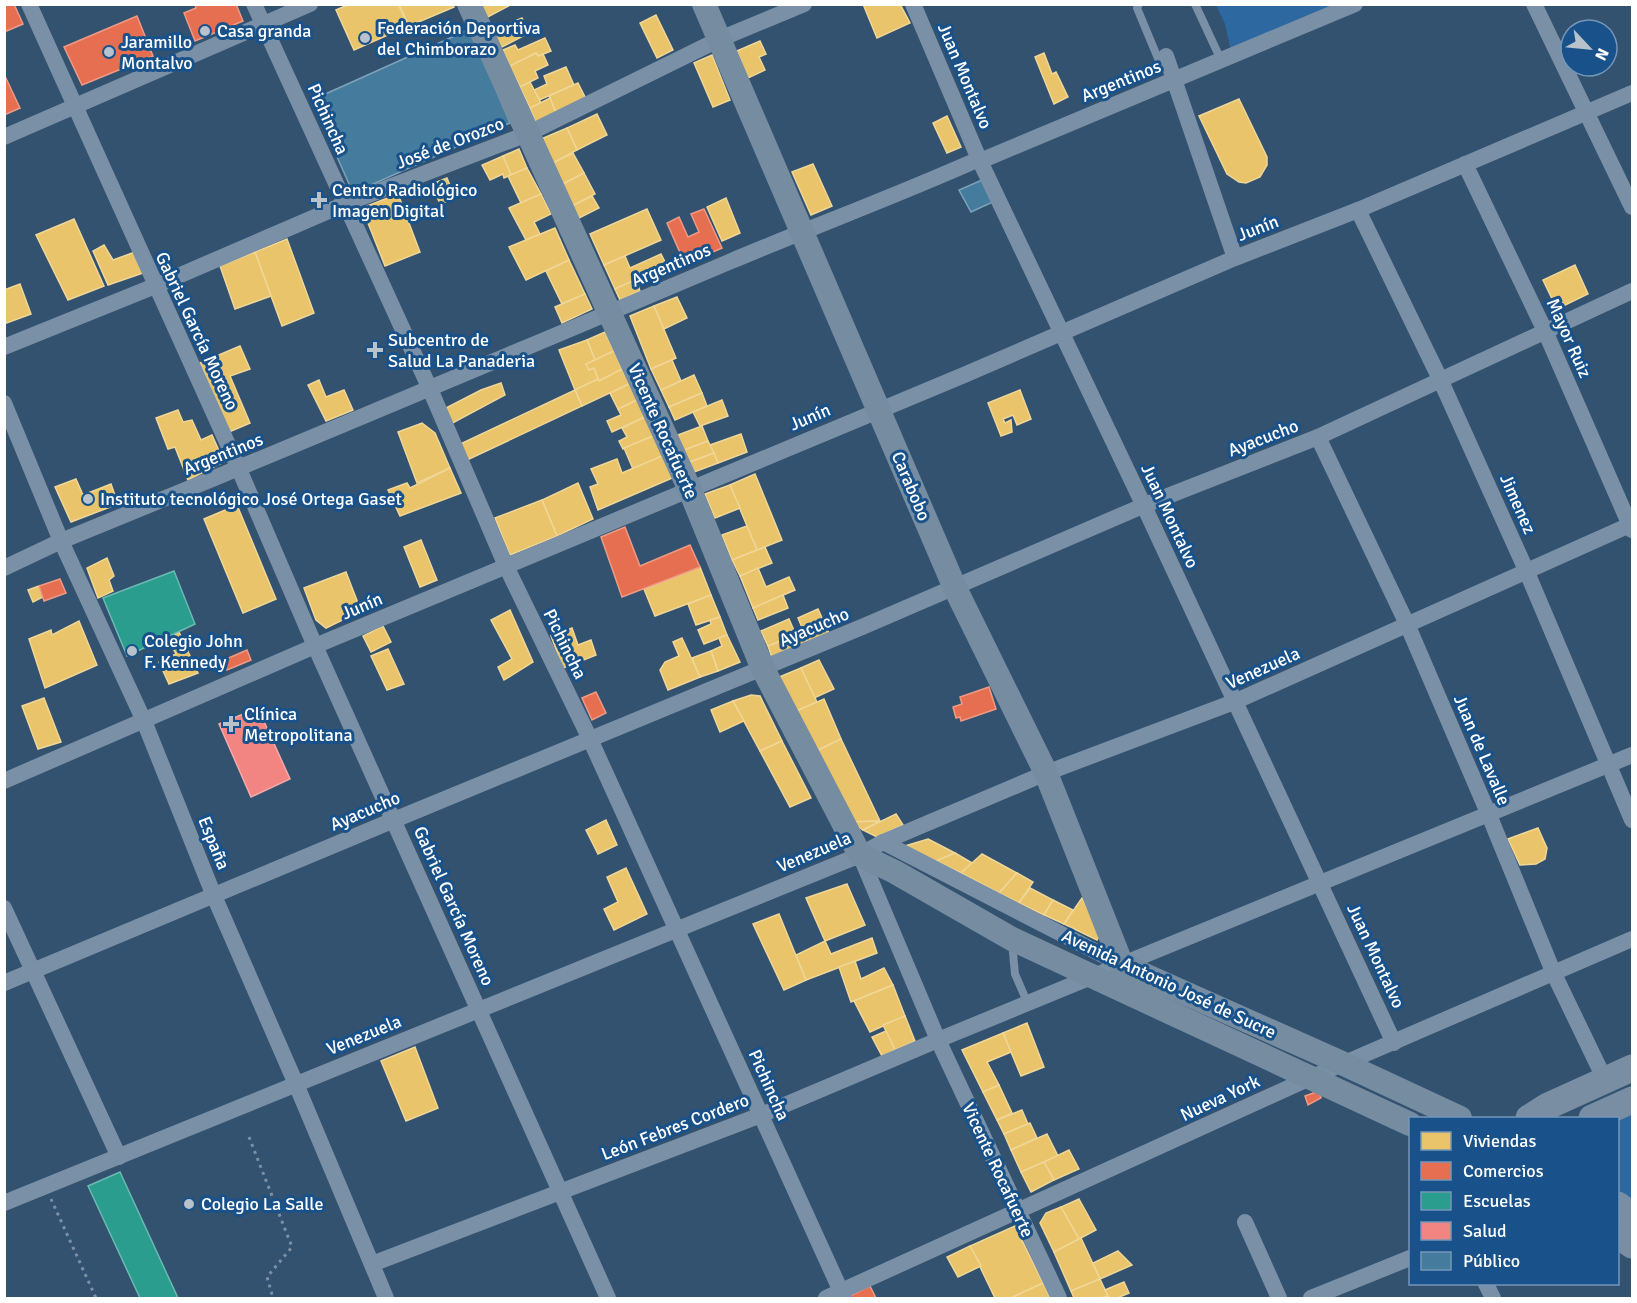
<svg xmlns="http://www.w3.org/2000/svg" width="1637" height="1303" font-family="Signika,sans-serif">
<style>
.green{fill:#2d68a1}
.homes{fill:#e9c46a;stroke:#f0d697;stroke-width:1.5}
.shops{fill:#e76f51;stroke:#ee9a85;stroke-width:1.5}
.schools{fill:#2a9d8f;stroke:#6abab1;stroke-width:1.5}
.health{fill:#f28482;stroke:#f6a9a8;stroke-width:1.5}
.public{fill:#457b9d;stroke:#7da3ba;stroke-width:1.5}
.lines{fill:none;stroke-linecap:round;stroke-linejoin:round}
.path{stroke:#7a90a6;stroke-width:3;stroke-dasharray:3 4.5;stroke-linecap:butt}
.lane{stroke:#7a90a6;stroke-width:8}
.street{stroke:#7a90a6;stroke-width:16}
.secondary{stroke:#758ca1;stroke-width:24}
.primary{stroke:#798ea3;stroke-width:27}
.poi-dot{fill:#b8c2cd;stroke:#19528a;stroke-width:2}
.labels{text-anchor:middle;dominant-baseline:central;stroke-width:6;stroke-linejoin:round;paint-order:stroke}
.poi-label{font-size:18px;fill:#fff;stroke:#19528a;text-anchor:start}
.street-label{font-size:18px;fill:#fff;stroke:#19528a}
</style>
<rect width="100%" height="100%" fill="#335270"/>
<g class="green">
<path d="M1216,5H1364L1233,60L1225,24Z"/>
<path d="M1632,1109V1204L1618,1194V1118Z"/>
</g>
<g class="homes">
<path d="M350,4H398L408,26L354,50L336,10Z"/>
<path d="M399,4H453L454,7L409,26Z"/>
<path d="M482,4H512L486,18Z"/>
<path d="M863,4H900L910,23L877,38Z"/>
<path d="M656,15L673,50L657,58L640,23Z"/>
<path d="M522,18L529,33L500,48L492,31Z"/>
<path d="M545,38L551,51L538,56L536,53L510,66L503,50L515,45L518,50Z"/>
<path d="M760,41L766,54L759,57L765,70L748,78L737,51Z"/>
<path d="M536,53L538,56L543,54L548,65L535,71L538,78L520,87L510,66Z"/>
<path d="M1044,53L1052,74L1056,72L1068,97L1054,104L1035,57Z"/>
<path d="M712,55L730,100L713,107L694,63Z"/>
<path d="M566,67L574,85L539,100L534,90L547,84L544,76Z"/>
<path d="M530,82L541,103L530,108L520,87Z"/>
<path d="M578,83L586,99L556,113L549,96Z"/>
<path d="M550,98L556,113L536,123L530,108Z"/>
<path d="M1239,99L1267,157V165L1260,177L1246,183L1239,182L1227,174L1199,116Z"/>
<path d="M597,114L607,135L577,150L567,128Z"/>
<path d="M947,116L961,147L947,153L933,123Z"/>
<path d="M567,128L577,150L551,164L539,140Z"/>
<path d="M519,149L527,168L511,175L503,156Z"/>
<path d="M573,153L584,173L561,185L551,164Z"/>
<path d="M503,156L511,175L504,178L503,174L490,180L482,165Z"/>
<path d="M813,164L832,206L811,215L792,172Z"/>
<path d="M527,168L541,194L521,203L508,176Z"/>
<path d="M584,173L595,194L572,206L561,185Z"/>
<path d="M447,178L455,198L440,204L432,184Z"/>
<path d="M398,194L420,252L385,266L362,208Z"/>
<path d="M541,194L551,214L534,222L540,234L526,240L509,208Z"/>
<path d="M592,196L599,208L579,218L572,206Z"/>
<path d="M726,198L740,233L722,241L707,207Z"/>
<path d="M647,209L661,240L604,265L590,234Z"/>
<path d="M74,219L104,286L68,300L36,235Z"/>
<path d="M555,228L569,260L526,280L509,247Z"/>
<path d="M287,239L314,313L282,326L255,252Z"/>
<path d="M104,245L113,260L135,252L143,273L108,285L93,251Z"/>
<path d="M255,252L271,296L235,309L220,266Z"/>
<path d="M661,254L667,266L615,289L604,265L625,256L630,268Z"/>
<path d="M569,260L585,294L562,304L546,271Z"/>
<path d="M1575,265L1588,294L1557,309L1543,280Z"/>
<path d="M636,279L640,291L620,300L615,289Z"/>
<path d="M20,284L31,314L4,324V290Z"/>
<path d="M585,294L592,309L562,323L555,307Z"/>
<path d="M677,297L687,318L664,329L654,306Z"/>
<path d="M654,306L676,358L651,369L630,316Z"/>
<path d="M605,332L614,351L595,360L587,340Z"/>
<path d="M587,340L595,360L586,364L589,370L594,368L598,379L575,390L559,350Z"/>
<path d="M240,346L250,369L230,376L250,423L229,432L200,363Z"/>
<path d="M614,351L622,369L599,381L594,368L589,370L586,364Z"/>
<path d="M672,360L681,381L661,390L651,369Z"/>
<path d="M622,369L629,384L582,406L575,390L598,379L599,381Z"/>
<path d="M694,375L702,393L669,407L661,390Z"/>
<path d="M319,380L326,397L344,390L353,410L326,421L308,385Z"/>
<path d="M501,383L505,395L447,426L440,411L481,390Z"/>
<path d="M629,384L637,400L618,409L610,393Z"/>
<path d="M575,390L582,406L465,461L458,445Z"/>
<path d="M1020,390L1031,419L1017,425L1013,415L1003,419L1005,423L1011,420L1012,432L1001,436L988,403Z"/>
<path d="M702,393L707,406L675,420L669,407Z"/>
<path d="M637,400L645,417L612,432L607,421L621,415L618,409Z"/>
<path d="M722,400L728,416L700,426L693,412Z"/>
<path d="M178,410L183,422L192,420L201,440L212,435L224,462L188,480L175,447L168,449L156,418Z"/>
<path d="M645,417L653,436L623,449L619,441L627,437L622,428Z"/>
<path d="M422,423L435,433L450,468L417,483L398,432Z"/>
<path d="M702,426L708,441L684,450L678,435Z"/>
<path d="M741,434L747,452L718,463L710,445Z"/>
<path d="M653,436L662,456L633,469L624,448Z"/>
<path d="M708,441L714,453L690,462L684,450Z"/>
<path d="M714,453L718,463L694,472L690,462Z"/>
<path d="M662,456L672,478L598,510L590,487L598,484L591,469L617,459L622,473Z"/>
<path d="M450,468L461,493L400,516L388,490L407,483L410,488Z"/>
<path d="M755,474L782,540L757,550L730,485Z"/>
<path d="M76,479L83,495L111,484L118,504L71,522L55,487Z"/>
<path d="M578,483L593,519L557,536L542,500Z"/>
<path d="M730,485L740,508L715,518L705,494Z"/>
<path d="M542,500L557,536L510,555L495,518Z"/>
<path d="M237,505L276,599L243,613L204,519Z"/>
<path d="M747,526L757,550L732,560L722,535Z"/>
<path d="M421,540L437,580L420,587L404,547Z"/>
<path d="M765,547L772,563L740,576L732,560Z"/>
<path d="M107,558L114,576L109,580L113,591L98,598L87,568Z"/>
<path d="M700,567L711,595L655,616L644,589Z"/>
<path d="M758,568L766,587L789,577L795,590L753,608L740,576Z"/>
<path d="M346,572L361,611L326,628L316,620L304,588Z"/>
<path d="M39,586L43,597L33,602L28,590Z"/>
<path d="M711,595L720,617L696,625L688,604Z"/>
<path d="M783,595L788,608L758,620L753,608Z"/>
<path d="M818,609L829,633L808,642L798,618Z"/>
<path d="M510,610L533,662L504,680L498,667L512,659L491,620Z"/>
<path d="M720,617L727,635L704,644L698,630L711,624L710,620Z"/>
<path d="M789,619L796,635L768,646L761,631Z"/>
<path d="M79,621L97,665L45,688L29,639L51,630L52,635Z"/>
<path d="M383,626L391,642L371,652L363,636Z"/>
<path d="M572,628L578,645L591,640L596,655L563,668L551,636Z"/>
<path d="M179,632L198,673L169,684L159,662L176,654L168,639Z"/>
<path d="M804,632L808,642L772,658L768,646Z"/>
<path d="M727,635L740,662L718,671L711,651L722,646L719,638Z"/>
<path d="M682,638L700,677L668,690L660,670L665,662L679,656L673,642Z"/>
<path d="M388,649L404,684L387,690L371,656Z"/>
<path d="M711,651L718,671L700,677L692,658Z"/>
<path d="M819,660L834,689L814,698L801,668Z"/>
<path d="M801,668L817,702L794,712L777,678Z"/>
<path d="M751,695L760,696L782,741L760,751L733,701Z"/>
<path d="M44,698L61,742L38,749L22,706Z"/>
<path d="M824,699L841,739L814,752L794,712Z"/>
<path d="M733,701L744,721L720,732L711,710Z"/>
<path d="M841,739L880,821L850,822L814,752Z"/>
<path d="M782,741L811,798L790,807L760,751Z"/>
<path d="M896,814L903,825L877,837L863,830Z"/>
<path d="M606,820L617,845L598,854L586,830Z"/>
<path d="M880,821L863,830L850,822Z"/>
<path d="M1538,828L1547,848L1545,859L1536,864L1520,865L1508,839Z"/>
<path d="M928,839L955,853L936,861L905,846Z"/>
<path d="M955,853L972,863L961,873L936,861Z"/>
<path d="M982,854L1017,873L999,893L961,873Z"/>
<path d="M626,868L647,914L614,930L604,909L618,902L607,877Z"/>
<path d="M1017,873L1033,882L1019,903L999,893Z"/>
<path d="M847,884L865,925L825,941L806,898Z"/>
<path d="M1030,888L1053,900L1044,915L1019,903Z"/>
<path d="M1082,898L1100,935L1097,940L1064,924Z"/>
<path d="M1053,900L1073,910L1064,924L1044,915Z"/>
<path d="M779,914L806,980L784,990L753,924Z"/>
<path d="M872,938L877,953L806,980L796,955L825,941L831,954Z"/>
<path d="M855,961L861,979L884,968L893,985L851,1002L839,967Z"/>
<path d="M893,985L905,1016L870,1032L854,1001Z"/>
<path d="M905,1016L915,1041L895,1050L883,1025Z"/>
<path d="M1027,1023L1044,1067L1021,1076L1003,1033Z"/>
<path d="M886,1031L895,1050L882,1056L872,1037Z"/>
<path d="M1003,1033L1011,1052L987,1062L999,1085L983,1092L962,1050Z"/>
<path d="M415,1047L438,1108L406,1121L381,1061Z"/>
<path d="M999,1085L1012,1113L997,1120L983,1092Z"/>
<path d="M1022,1110L1028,1124L1004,1134L997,1120Z"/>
<path d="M1030,1123L1037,1138L1011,1150L1004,1134Z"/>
<path d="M1047,1134L1058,1156L1021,1172L1011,1150Z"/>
<path d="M1069,1150L1079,1169L1054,1180L1044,1162Z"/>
<path d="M1044,1162L1054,1180L1031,1192L1021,1172Z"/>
<path d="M1079,1199L1096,1230L1079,1239L1061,1207Z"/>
<path d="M1061,1207L1079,1239L1054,1252L1040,1223L1046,1213Z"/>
<path d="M1015,1226L1043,1283L1011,1298H995L970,1246Z"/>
<path d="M1081,1238L1100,1279L1071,1291L1054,1252Z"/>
<path d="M970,1246L981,1266L958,1277L947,1257Z"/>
<path d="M1118,1251L1132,1265L1100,1279L1093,1263Z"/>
<path d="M1100,1279L1108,1296L1101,1298H1074L1071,1291Z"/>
<path d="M1124,1282L1129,1293L1117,1298H1109L1105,1290Z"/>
<path d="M1043,1283L1050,1298H1014L1013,1297Z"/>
</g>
<g class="shops">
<path d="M4,4H14L23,24L4,32Z"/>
<path d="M195,4H236L243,21L195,41L184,13L196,8Z"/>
<path d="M137,16L153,56L82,85L64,47Z"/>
<path d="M4,74L20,108L4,115Z"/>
<path d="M704,209L722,248L685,264L667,223L679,217L688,237L699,232L691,214Z"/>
<path d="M625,527L640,566L690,545L700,567L622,597L601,537Z"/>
<path d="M60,579L66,593L44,601L39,586Z"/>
<path d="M247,650L251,660L227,670L224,660Z"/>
<path d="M989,687L996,709L961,721L960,717L956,718L953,707L962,704L960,697Z"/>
<path d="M596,692L606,713L592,720L582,698Z"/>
<path d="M1319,1091L1321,1098L1308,1105L1305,1096Z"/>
<path d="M870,1286L876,1298H851L850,1296Z"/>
</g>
<g class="schools">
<path d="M174,571L195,624L127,656L103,598Z"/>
<path d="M120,1172L178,1298H140L88,1186Z"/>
</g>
<path class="health" d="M258,708L290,779L251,797L219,724Z"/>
<g class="public">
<path d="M470,29L510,123L353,193L312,100Z"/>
<path d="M982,180L995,201L971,212L959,190Z"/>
</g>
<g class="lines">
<g class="path">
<path d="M249,1137L292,1247L267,1277L273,1298"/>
<path d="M51,1199L96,1298"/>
</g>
<g class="lane">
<path d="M1139,4L1137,8L1162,68"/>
<path d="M1195,4L1221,60"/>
<path d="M1012,942L1015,974L1028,1004"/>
</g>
<g class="street">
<path d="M29,4L239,469L315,646L608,1298"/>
<path d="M254,4L430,389L506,566L590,739L844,1298"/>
<path d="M913,4L979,159L1144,506L1394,1043"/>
<path d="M1534,4L1632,207"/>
<path d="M1166,56L1235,258"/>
<path d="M4,137L310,4"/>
<path d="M1465,164L1545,331L1632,530"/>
<path d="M1358,210L1440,379L1526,570L1632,820"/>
<path d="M4,347L155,286L345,204L527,134L720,39L804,4"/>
<path d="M4,403L61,541L144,721L214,896L296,1084L386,1298"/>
<path d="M1318,437L1407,624L1489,815L1554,974L1605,1080"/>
<path d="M4,568L61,541C285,450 507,356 729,262C812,227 896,196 979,159H985L1355,4"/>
<path d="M4,781L315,646L964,375L1235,258L1358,210L1632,93"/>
<path d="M883,842L1122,965"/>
<path d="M860,855L938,1040L1059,1298"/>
<path d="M4,908L119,1157"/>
<path d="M4,983L394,820L862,627L1145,505L1318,437L1632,291"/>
<path d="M4,1203L860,855L883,842L1046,773L1234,702L1632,524"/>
<path d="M1245,1222L1279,1298"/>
<path d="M372,1264L761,1115L938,1040L1632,755"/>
<path d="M1486,1284L1493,1298"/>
<path d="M826,1298L1310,1078L1632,939"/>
<path d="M1311,1298L1410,1258"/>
</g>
<g class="secondary">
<path d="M469,4L690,490L763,669L860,855L895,872L1012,939L1410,1124"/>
<path d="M704,4L955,588L1046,773L1122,965L1344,1064L1460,1118"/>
</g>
<g class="primary">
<path d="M1529,1118L1548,1106L1632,1068"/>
<path d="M1592,1118L1632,1100"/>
<path d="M1618,1205L1632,1216"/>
<path d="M1618,1235L1632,1245"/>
</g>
</g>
<g class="poi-dot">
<circle cx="205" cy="31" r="6"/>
<circle cx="365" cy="38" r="6"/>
<circle cx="109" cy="52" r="6"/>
<path d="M316 191h6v6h6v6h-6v6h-6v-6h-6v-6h6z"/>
<path d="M372 341h6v6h6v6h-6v6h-6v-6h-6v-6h6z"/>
<circle cx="88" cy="499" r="6"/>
<circle cx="132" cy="651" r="6"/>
<path d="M228 715h6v6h6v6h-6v6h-6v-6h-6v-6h6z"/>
<circle cx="189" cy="1204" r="6"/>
</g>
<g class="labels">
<g class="poi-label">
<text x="377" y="28">Federación Deportiva<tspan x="377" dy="21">del Chimborazo</tspan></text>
<text x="217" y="31">Casa granda</text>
<text x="121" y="42">Jaramillo<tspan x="121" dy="21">Montalvo</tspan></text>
<text x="332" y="190">Centro Radiológico<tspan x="332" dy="21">Imagen Digital</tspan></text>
<text x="388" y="340">Subcentro de<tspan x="388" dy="21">Salud La Panaderia</tspan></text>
<text x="100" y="499">Instituto tecnológico José Ortega Gaset</text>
<text x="144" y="641">Colegio John<tspan x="144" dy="21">F. Kennedy</tspan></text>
<text x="244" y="714">Clínica<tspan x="244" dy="21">Metropolitana</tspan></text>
<text x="201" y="1204">Colegio La Salle</text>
</g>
<g class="street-label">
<text transform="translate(965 76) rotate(67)">Juan Montalvo</text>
<text transform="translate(1121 81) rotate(-22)">Argentinos</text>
<text transform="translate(328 119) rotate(66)">Pichincha</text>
<text transform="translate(450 143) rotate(-21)">José de Orozco</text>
<text transform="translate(1258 228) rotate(-21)">Junín</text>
<text transform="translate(671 265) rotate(-23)">Argentinos</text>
<text transform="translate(197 331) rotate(65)">Gabriel García Moreno</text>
<text transform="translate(1569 338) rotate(66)">Mayor Ruiz</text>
<text transform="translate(810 417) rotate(-23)">Junín</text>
<text transform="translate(663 431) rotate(66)">Vicente Rocafuerte</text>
<text transform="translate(1263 438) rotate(-21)">Ayacucho</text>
<text transform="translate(223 454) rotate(-22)">Argentinos</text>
<text transform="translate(911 486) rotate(67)">Carabobo</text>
<text transform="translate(1518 504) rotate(66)">Jimenez</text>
<text transform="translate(1170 516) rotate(65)">Juan Montalvo</text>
<text transform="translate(362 606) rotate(-23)">Junín</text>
<text transform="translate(814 627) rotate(-23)">Ayacucho</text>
<text transform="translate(565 644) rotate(64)">Pichincha</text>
<text transform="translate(1263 668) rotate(-24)">Venezuela</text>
<text transform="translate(1482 750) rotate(67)">Juan de Lavalle</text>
<text transform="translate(365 811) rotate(-23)">Ayacucho</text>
<text transform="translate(214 843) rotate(68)">España</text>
<text transform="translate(814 852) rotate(-23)">Venezuela</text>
<text transform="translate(454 906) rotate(66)">Gabriel García Moreno</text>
<text transform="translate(1376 956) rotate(65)">Juan Montalvo</text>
<text transform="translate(1169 984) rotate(25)">Avenida Antonio José de Sucre</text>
<text transform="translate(364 1035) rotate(-22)">Venezuela</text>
<text transform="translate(769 1085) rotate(66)">Pichincha</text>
<text transform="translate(1220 1098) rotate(-25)">Nueva York</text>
<text transform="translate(675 1127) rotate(-21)">León Febres Cordero</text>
<text transform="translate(998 1170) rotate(65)">Vicente Rocafuerte</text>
</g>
</g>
<rect width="1637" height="1303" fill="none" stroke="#ffffff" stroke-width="12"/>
<rect x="1409" y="1117" width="210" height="168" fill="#19528a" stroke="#7597b9" stroke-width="1.5"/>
<rect x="1421" y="1132" width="30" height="18" fill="#e9c46a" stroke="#7597b9" stroke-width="1.5"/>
<text x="1463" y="1147" font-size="18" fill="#ffffff">Viviendas</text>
<rect x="1421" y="1162" width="30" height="18" fill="#e76f51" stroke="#7597b9" stroke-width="1.5"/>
<text x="1463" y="1177" font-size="18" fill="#ffffff">Comercios</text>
<rect x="1421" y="1192" width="30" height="18" fill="#2a9d8f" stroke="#7597b9" stroke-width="1.5"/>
<text x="1463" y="1207" font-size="18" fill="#ffffff">Escuelas</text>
<rect x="1421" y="1222" width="30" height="18" fill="#f28482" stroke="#7597b9" stroke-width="1.5"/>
<text x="1463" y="1237" font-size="18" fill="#ffffff">Salud</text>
<rect x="1421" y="1252" width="30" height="18" fill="#457b9d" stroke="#7597b9" stroke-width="1.5"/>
<text x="1463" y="1267" font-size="18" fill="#ffffff">Público</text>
<g transform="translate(1589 48) rotate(116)"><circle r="28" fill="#19528a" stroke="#7597b9" stroke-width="1.5"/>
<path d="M0-4.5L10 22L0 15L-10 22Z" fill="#b8c2cd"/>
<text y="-9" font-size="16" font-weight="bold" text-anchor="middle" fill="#ffffff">N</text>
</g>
</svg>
